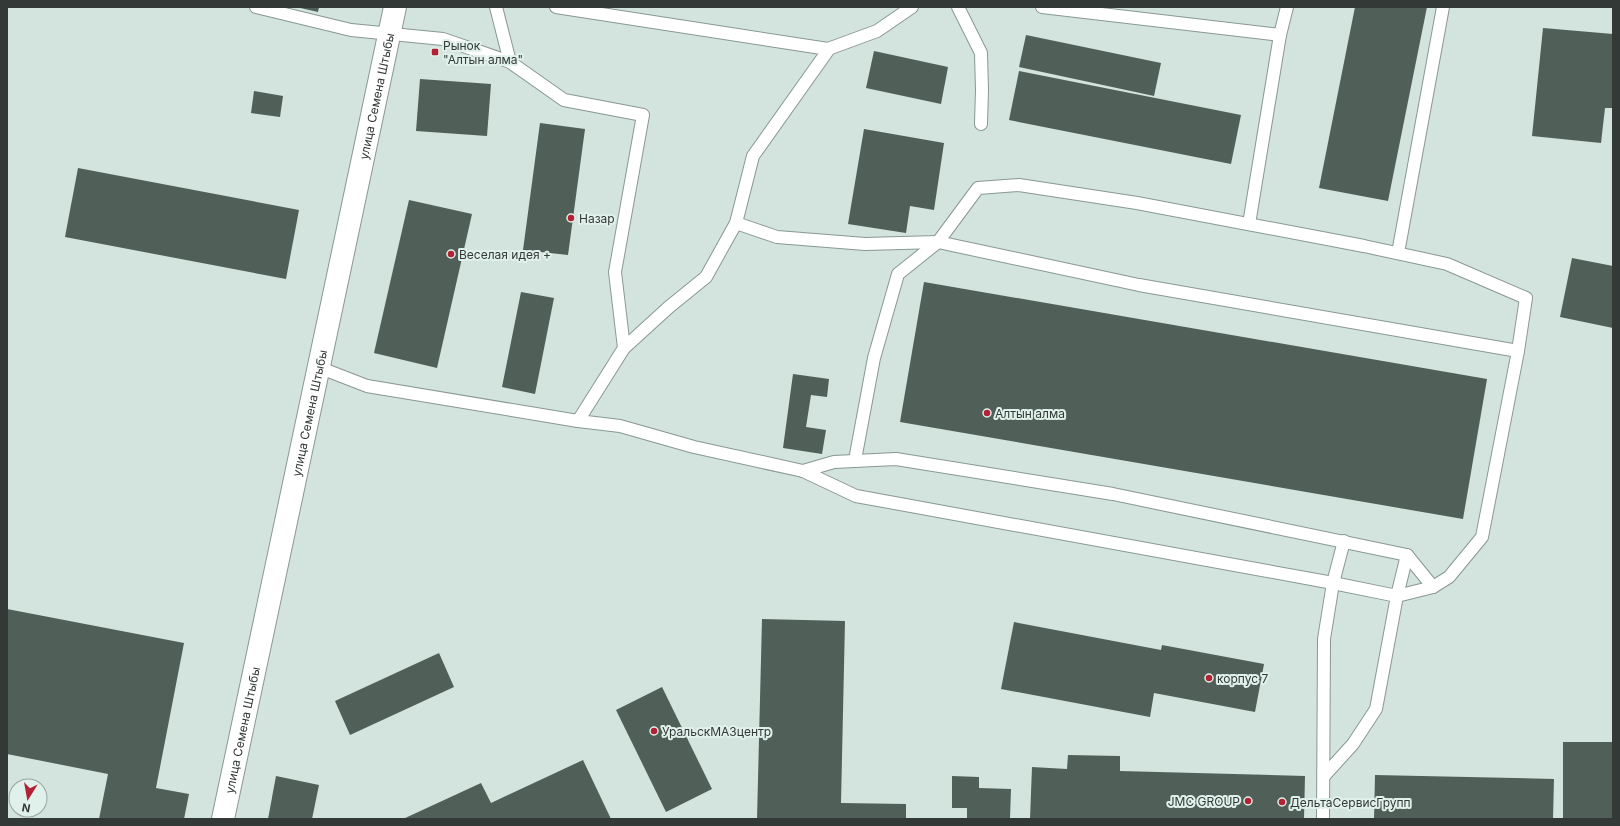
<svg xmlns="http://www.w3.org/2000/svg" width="1620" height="826" font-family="Inter,sans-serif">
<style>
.building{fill:#515f59}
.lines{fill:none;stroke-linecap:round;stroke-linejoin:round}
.service-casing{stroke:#899892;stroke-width:14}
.minor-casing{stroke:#899892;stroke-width:24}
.service{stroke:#fff;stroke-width:12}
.minor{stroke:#fff;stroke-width:22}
.poi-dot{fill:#b32135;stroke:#e0f0ea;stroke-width:1.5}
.labels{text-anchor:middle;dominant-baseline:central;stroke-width:4;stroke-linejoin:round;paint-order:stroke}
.poi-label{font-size:12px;fill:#333937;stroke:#e0f0ea;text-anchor:start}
.street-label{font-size:12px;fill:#333937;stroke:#e0f0ea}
</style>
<rect width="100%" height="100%" fill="#d3e3dd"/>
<g class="building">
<path d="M296,7H319L318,12Z"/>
<path d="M1355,7H1427L1388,201L1319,188Z"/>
<path d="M1543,28L1613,34V108H1605L1601,143L1532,136Z"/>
<path d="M1026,35L1161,63L1154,96L1019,67Z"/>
<path d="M874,51L948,67L941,104L866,88Z"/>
<path d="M1019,71L1241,115L1231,164L1009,120Z"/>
<path d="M420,79L491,84L487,136L416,131Z"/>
<path d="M254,91L283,96L280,117L251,113Z"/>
<path d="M540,123L585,129L568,255L523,250Z"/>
<path d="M864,129L944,143L934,210L910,206L906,233L848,224Z"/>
<path d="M78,168L299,210L286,279L65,237Z"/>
<path d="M409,200L472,214L437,368L374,353Z"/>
<path d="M1572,258L1613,266V328L1560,317Z"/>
<path d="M924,282L1487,379L1463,519L900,422Z"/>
<path d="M521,292L554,298L535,394L502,387Z"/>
<path d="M793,374L829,379L827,397L811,395L806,427L826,430L822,454L783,448Z"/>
<path d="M7,609L184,643L156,788L189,794L184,819H99L108,774L7,754Z"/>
<path d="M762,619L845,621L841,803L906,804V819H757Z"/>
<path d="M1014,622L1161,650L1162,645L1264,664L1255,712L1154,693L1150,717L1001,689Z"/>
<path d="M439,653L454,687L350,735L335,701Z"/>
<path d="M662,687L712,789L666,812L616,710Z"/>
<rect x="1563" y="742" width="50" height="77"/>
<path d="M1068,755L1120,756V771L1305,776L1304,819H1030L1032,767L1067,769Z"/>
<path d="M583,760L611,819H403L481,783L491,803Z"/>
<path d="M1375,775L1554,779L1553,819H1374Z"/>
<path d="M276,776L319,785L312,819H268Z"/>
<path d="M952,776L979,777V788L1011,789L1010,819H967V808H952Z"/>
</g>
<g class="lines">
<g class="service-casing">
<g id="service">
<path d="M256,7L351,30L443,39L510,62L564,100L643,115L615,272L624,348L578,421L620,426L694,447L803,471L856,496L1333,583L1397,596L1433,587L1449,577L1482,537L1518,351L1526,298L1447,264L1364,246L1137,203L1019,185L978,188L938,242L898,274L874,358L855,460"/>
<path d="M496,7L510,62"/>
<path d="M556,7L828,49L877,31L912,7"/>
<path d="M958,7L981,53L982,90L981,124"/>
<path d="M1042,7L1280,35"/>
<path d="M736,223L777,237L865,244L938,242L1139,285L1518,351"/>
<path d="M1249,224L1280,35L1287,7"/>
<path d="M1398,253L1443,7"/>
<path d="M624,348L669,307L706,277L736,223L753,156L829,49"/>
<path d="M318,367L367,386L578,421"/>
<path d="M803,471L834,462L896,459L1113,494L1407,555L1433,587"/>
<path d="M1324,776L1353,744L1376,709L1397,596L1407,555"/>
<path d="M1323,819L1324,639L1333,583L1344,541"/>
</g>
</g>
<g class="minor-casing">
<g id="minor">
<path id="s1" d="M223,819L395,7"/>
</g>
</g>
<use href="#service" class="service"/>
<use href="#minor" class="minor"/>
</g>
<g class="poi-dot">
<rect x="431" y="48" width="8" height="8" rx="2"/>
<circle cx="571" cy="218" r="4"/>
<circle cx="451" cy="254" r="4"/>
<circle cx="987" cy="413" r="4"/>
<circle cx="1209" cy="678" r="4"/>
<circle cx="654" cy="731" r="4"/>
<circle cx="1248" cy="801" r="4"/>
<circle cx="1282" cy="802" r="4"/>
</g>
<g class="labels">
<g class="poi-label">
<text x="443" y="45">Рынок<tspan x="443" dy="14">"Алтын алма"</tspan></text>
<text x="579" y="218">Назар</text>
<text x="459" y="254">Веселая идея +</text>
<text x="995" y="413">Алтын алма</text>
<text x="1217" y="678">корпус 7</text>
<text x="662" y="731">УральскМАЗцентр</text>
<text x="1240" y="801" text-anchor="end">JMC GROUP</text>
<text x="1290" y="802">ДельтаСервисГрупп</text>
</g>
<g class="street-label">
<text stroke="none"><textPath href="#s1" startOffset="739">улица Семена Штыбы</textPath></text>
<text stroke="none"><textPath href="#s1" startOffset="415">улица Семена Штыбы</textPath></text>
<text stroke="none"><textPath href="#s1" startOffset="91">улица Семена Штыбы</textPath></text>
</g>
</g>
<rect width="1620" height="826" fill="none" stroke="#333937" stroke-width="16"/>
<g transform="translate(28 798) rotate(191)"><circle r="19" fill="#e0f0ea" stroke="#9ba7a2"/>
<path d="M0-3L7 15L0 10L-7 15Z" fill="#b32135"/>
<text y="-6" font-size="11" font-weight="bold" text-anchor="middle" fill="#333937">N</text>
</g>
</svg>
